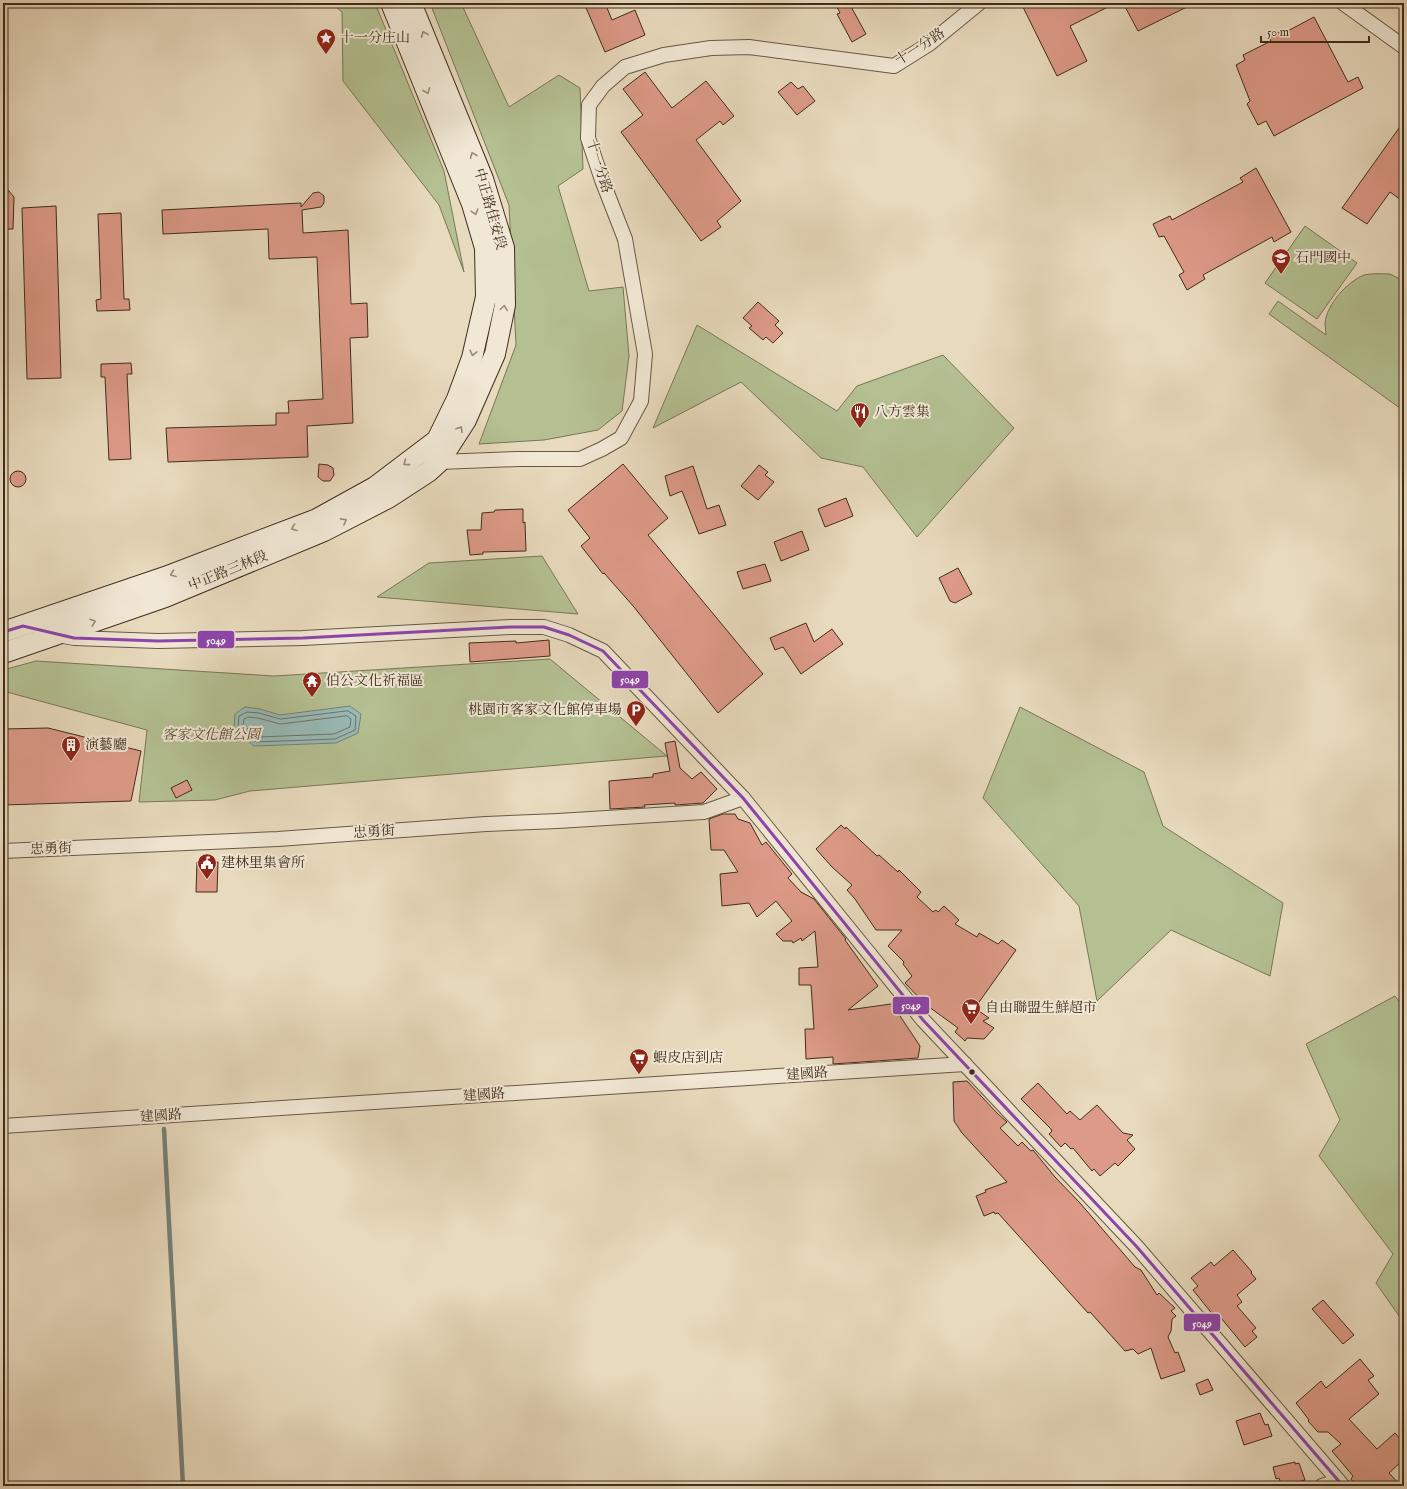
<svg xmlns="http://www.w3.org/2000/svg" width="1407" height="1489" font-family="'IM FELL English','Noto Serif TC',serif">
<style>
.green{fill:#b4c092;stroke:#7a7656}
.water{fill:#98bab6;stroke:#758178}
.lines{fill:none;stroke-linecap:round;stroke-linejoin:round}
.shore{stroke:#6c7368;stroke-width:1}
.stream{stroke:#758178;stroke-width:4.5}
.building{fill:#dd9a88;stroke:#402c1b}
.minor-casing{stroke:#6a5844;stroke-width:16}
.secondary-casing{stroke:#402c1b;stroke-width:22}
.minor{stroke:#f0e7d4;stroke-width:14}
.secondary{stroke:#f0e7d4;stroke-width:20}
.bus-1-casing{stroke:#f0e7d4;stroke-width:6}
.bus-1{stroke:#8e44ad;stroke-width:3}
.oneway{stroke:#988a78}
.bus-dot{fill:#402c1b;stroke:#f0e7d4;stroke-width:1.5}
.labels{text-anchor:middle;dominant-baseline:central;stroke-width:4;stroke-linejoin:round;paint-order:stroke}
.poi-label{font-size:14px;fill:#402c1b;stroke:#f0e7d4;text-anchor:start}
.street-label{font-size:14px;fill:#402c1b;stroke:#f0e7d4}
.park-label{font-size:14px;font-style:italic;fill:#574a33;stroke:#f0e7d4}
.line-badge{stroke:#f0e7d4;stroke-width:1.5}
.badge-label{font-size:11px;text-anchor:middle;font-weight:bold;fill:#fff}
</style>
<rect width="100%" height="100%" fill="#e8dabd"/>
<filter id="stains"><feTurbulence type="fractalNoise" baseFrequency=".005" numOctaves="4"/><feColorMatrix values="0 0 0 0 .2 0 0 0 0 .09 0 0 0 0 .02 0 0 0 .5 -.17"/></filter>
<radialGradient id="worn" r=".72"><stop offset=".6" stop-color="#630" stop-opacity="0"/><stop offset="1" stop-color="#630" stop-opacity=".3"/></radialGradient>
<g class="green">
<path d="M331,3H375L444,171L464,272L439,205L343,81L342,12Z"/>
<path d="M430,3H461L509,107L559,75L580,88L583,169L558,186L589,291L623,287L629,356L622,411L598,430L544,440L479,444L516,345L509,205Z"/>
<path d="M1305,226L1357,263L1317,319L1265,283Z"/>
<path d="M1390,274L1404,281V411L1269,314L1278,301L1326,335C1326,331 1325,327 1325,323C1327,304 1347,282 1364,275C1372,273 1382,274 1390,274Z"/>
<path d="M697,325L837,411L857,386L943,355L1014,428L917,537L863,467L821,458L741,382L653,428Z"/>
<path d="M542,556L578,614L377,597L429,563Z"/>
<path d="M550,659L667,756L250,791L215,800L139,802L147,730L3,691V670L36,661L274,676Z"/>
<path d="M1020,707L1144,772L1163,826L1283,903L1270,976L1171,930L1097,1001L1079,906L983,798Z"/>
<path d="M1395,996L1404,1008V1323L1376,1283L1393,1254L1319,1156L1340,1120L1306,1044Z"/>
</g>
<path class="water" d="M350,706L361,714L358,733L336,743L254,746L234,730L235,714L245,707L260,709L280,715Z"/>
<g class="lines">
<g class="shore">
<path d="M348,711L356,716L355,730L335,739L256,742L238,727L239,716L247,712L259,713L280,719Z"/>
<path d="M347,716L351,719L350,727L334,734L258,737L243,725L244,719L248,717L258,718L280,724Z"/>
</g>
<path class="stream" d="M164,1129L183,1486"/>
</g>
<g class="building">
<path d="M584,3H605L612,20L635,10L645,35L605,52Z"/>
<path d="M835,3H849L866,34L852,42L837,14L840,13Z"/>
<path d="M1021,3H1116L1070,26L1087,61L1057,76Z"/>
<path d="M1123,3H1195L1138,31Z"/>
<path d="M1314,17L1348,82L1358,77L1363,88L1274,136L1266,121L1258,125L1247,104L1250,101L1236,65L1245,60L1243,55L1271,41L1269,37L1281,31L1282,34Z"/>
<path d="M645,72L672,108L706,81L734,116L723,125L720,121L696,140L741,201L717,221L721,227L701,241L621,132L643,115L623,89Z"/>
<path d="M791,82L798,89L803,86L815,101L797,115L778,92Z"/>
<path d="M1404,121V202L1390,192L1367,224L1342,208Z"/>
<path d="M1256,168L1291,232L1274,242L1272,237L1203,275L1205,279L1187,290L1179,275L1184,272L1164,236L1159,237L1153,224L1170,216L1172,220L1243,182L1240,178Z"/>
<path d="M3,184L14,197L13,229H3Z"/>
<path d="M319,192L324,196V203L321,207L302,210L303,233L348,230L351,304L367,303L368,337L350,338L353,423L307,426L308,457L168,462L166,428L276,425V413H289L288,401L323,399L317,257L269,259L268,229L163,234L162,210L301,203V207L313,193Z"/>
<path d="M56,206L61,378L27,379L22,208Z"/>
<path d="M121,213L124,299H129L130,310L97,311L96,300L101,299L98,214Z"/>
<path d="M758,302L779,321L775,325L783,333L773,343L766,337L763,340L749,328L752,326L743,318Z"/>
<path d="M131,363L132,374H127L131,459L109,460L105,377H101V364Z"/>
<path d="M319,464L328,465L333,468L334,475L330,481H323L318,477Z"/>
<path d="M623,464L668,518L648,535L763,674L718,713L634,607L604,573L603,574L581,546L590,538L568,510Z"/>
<path d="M759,465L768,472L765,475L774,482L758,500L741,486Z"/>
<path d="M693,466L707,509L719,505L726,525L699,534L682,491L670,496L665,476Z"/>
<circle cx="18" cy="479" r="8"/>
<path d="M846,498L853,516L825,527L818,509Z"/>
<path d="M523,509V523L525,522L526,551L483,552V554L470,555L467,530H481L482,513L494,512L495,510Z"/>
<path d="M802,531L809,550L781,561L774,542Z"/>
<path d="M765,564L771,581L743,589L737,572Z"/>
<path d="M958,568L972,594L955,603L950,601L939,578Z"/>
<path d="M806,623L814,642L832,629L843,644L801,674L783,647L775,650L770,638Z"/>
<path d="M549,640L550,656L470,662L469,643L516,641V643Z"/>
<path d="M48,728L141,751L131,801L3,805V729Z"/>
<path d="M675,741L680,768L692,779L701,772L717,789L703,803L675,805V803L644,805L645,807L610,809L609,781L653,777V774L670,771L665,743Z"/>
<path d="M187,780L192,790L176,798L171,788Z"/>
<path d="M723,814H735L738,819L750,823L762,845L766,842L792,874L788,878L801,892L814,899L846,939L845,940L878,986L848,1010L898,1003L896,1010L920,1046L918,1058L833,1064V1057L806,1059L805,1029H814L811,985H799V968L818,967L815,931L802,941L801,938L793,943L792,941H783L776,934L792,921L776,901L757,917L749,903L722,906L720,874L738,872L724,850H711L709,819Z"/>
<path d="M841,825L845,829L846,827L877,856L879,855L898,872L899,870L921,892L917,897L933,912L936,910L938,912L944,906L959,920L955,924L977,937L979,933L998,944L1002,940L1016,950L977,1005L979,1006L976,1009L989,1018L983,1021L994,1028L984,1039L967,1038L965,1041L955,1032L958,1028L925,1004L905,983L912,976L903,964L904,962L888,946L902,930H876L855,899L847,890L852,885L832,867L816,849Z"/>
<path d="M197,862H218L217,892H196Z"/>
<path d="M967,1081L997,1113L1007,1122L1000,1128L1018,1146L1022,1142L1031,1151L1033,1150L1055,1177L1080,1203L1135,1267L1141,1270L1157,1295L1159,1293L1175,1308L1171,1311L1176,1316L1172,1319L1171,1331L1168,1337L1175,1353L1178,1352L1185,1371L1161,1379L1151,1348L1138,1354L1133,1349L1125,1351L1090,1312L1088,1313L998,1213L995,1214L994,1212L984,1216L976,1196L986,1192L985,1190L1007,1182L962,1133L954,1121L953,1082Z"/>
<path d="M1038,1083L1067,1114L1070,1111L1080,1120L1097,1105L1123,1133L1133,1135L1127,1140L1135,1149L1118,1166L1115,1163L1100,1176L1094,1169L1092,1171L1073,1148L1071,1149L1065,1143L1061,1147L1049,1134L1052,1131L1051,1129L1021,1099Z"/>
<path d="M1233,1250L1252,1272L1251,1273L1256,1279L1237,1295L1242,1302L1237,1306L1256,1328L1252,1331L1257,1337L1245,1347L1221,1318L1218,1321L1193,1290L1198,1286L1191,1278L1211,1262L1214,1266Z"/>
<path d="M1323,1300L1354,1335L1343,1344L1312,1309Z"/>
<path d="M1360,1359L1374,1376L1368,1380L1379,1394L1349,1419L1377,1449L1395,1433L1404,1443V1459L1389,1473L1401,1486H1356L1351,1479L1353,1476L1332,1451L1341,1444L1328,1432H1318L1308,1421L1309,1420L1296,1403L1321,1381L1326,1388Z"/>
<path d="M1208,1379L1213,1390L1200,1395L1196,1384Z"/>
<path d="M1260,1413L1265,1425L1268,1424L1272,1436L1244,1445L1236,1421Z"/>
<path d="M1295,1462V1464L1299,1463L1305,1480L1282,1486L1279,1478L1276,1479L1273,1467Z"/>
</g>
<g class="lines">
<g class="minor-casing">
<g id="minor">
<path d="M1343,3L1404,47"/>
<path d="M439,462L518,459H580L602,449L621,438L641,401L645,354L625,239L602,180L588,138L589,105L603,86L625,67L664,55L711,48L749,47L894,66L929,44L979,3"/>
<path d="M58,635L74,638L158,641L303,638L511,627H544L569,635L603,651L743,798L923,1020L1137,1247L1343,1486"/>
<path d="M3,851L278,839L486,824L558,821L704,812L743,798"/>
<path d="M3,1126L965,1064"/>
<path d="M1322,1486L1338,1481"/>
</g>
</g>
<g class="secondary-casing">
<g id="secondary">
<path d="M3,632L165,577L317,519L375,487L437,440L457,399L472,358L486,297L485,248L472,204L391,3"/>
<path d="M3,653L165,597L324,531L388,498L428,472L439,462L466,420L495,354L505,305L504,248L483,179L411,3"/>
</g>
</g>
<use href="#minor" class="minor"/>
<use href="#secondary" class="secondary"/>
<g class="bus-1-casing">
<path id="bus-1" d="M3,632L23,626L74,638L158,641L303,638L511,627H544L569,635L603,651L743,798L923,1020L1137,1247L1343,1486"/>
</g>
<use href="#bus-1" class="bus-1"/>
</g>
<defs><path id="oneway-chevron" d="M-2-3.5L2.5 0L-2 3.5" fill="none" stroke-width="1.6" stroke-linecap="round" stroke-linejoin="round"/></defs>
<g class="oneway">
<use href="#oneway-chevron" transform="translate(424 34) rotate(-112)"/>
<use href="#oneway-chevron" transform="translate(427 91) rotate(68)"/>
<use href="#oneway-chevron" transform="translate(473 155) rotate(-112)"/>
<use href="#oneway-chevron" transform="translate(475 212) rotate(74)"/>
<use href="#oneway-chevron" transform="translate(504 308) rotate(-82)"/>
<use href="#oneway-chevron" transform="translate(473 353) rotate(104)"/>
<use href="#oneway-chevron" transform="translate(460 429) rotate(-58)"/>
<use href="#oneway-chevron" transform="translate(406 463) rotate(143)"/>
<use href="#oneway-chevron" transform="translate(344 521) rotate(-28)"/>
<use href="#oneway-chevron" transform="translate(294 528) rotate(159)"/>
<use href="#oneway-chevron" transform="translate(173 574) rotate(159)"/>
<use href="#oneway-chevron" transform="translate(93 622) rotate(-19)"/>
</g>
<defs>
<g id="sight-pin" transform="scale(1)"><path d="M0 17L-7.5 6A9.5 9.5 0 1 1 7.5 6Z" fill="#8f2418" stroke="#f0e7d4"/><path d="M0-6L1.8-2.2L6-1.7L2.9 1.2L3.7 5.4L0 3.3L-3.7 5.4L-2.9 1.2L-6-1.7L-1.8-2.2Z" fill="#fff"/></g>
<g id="school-pin" transform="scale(1)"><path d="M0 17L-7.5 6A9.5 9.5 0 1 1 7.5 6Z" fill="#8f2418" stroke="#f0e7d4"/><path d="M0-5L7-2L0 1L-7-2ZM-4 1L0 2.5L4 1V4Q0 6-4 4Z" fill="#fff"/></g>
<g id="restaurant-pin" transform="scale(1)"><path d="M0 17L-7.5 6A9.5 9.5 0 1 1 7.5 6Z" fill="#8f2418" stroke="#f0e7d4"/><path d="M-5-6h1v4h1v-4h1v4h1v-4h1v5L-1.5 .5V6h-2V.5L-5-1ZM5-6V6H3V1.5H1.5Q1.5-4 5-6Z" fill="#fff"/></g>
<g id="temple-pin" transform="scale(1)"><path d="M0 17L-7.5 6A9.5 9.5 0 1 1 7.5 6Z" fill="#8f2418" stroke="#f0e7d4"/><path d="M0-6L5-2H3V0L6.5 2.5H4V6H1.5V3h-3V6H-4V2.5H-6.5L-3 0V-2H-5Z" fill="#fff"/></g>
<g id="parking-pin" transform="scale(1)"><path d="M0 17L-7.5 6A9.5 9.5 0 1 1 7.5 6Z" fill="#8f2418" stroke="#f0e7d4"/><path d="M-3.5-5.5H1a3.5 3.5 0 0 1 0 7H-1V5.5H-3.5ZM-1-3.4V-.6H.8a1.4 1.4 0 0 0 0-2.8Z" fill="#fff"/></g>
<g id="building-pin" transform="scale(1)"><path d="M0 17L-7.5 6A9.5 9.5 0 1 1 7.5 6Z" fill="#8f2418" stroke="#f0e7d4"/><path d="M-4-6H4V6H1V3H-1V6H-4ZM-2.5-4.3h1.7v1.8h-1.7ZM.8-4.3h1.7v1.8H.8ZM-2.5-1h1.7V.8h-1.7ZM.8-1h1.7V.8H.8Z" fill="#fff"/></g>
<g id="civic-pin" transform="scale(1)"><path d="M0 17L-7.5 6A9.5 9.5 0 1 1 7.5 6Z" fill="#8f2418" stroke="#f0e7d4"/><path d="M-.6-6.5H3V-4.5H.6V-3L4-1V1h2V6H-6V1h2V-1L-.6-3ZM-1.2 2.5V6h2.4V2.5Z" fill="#fff"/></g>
<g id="supermarket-pin" transform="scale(1)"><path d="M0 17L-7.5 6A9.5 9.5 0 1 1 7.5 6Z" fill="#8f2418" stroke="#f0e7d4"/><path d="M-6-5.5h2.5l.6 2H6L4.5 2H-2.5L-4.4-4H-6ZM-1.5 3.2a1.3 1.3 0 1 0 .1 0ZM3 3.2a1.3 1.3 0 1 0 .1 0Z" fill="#fff"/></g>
</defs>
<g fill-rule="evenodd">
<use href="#sight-pin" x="326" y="38"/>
<use href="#school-pin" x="1281" y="258"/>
<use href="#restaurant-pin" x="860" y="412"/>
<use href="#temple-pin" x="312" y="681"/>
<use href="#parking-pin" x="636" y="710"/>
<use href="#building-pin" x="71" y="745"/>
<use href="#civic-pin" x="207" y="863"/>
<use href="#supermarket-pin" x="971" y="1008"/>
<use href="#supermarket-pin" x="639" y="1058"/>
</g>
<circle class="bus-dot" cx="972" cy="1072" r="3.5"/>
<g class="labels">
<g class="poi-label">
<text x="340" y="38">十一分庄山</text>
<text x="1295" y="258">石門國中</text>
<text x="874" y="412">八方雲集</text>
<text x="326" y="681">伯公文化祈福區</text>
<text x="622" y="710" text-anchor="end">桃園市客家文化館停車場</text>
<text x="85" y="745">演藝廳</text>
<text x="221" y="863">建林里集會所</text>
<text x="985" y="1008">自由聯盟生鮮超市</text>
<text x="653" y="1058">蝦皮店到店</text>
</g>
<g class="street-label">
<text transform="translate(920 47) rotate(-33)">十一分路</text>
<text transform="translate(599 166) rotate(73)">十一分路</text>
<text transform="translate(490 209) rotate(74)">中正路佳安段</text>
<text transform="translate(228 571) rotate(-22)">中正路三林段</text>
<text transform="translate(374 832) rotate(-4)">忠勇街</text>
<text transform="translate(51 849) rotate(-2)">忠勇街</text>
<text transform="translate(807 1074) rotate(-4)">建國路</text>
<text transform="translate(484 1095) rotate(-4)">建國路</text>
<text transform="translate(161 1116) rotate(-4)">建國路</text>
</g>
<g class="park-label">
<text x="211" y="735">客家文化館公園</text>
</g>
</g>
<g class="line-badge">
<rect x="197" y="630" width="38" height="19" rx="4" fill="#8e44ad"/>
<rect x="611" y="670" width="38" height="19" rx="4" fill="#8e44ad"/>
<rect x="892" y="996" width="38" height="19" rx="4" fill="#8e44ad"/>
<rect x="1183" y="1313" width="38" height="19" rx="4" fill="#8e44ad"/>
</g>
<g class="badge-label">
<text x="216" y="644">5049</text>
<text x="630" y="683">5049</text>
<text x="911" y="1009">5049</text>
<text x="1202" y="1327">5049</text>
</g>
<rect width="1407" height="1489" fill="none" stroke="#e8dabd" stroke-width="16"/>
<rect x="4" y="4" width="1399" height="1481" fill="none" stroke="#402c1b" stroke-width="2"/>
<rect x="8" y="8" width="1391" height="1473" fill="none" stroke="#402c1b"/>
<path d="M1261 36v6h108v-6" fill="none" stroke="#402c1b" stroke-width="2"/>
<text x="1267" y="36" font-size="12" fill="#402c1b" stroke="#f0e7d4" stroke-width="3" paint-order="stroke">50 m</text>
<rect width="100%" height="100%" filter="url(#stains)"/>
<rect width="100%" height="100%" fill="url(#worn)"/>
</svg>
